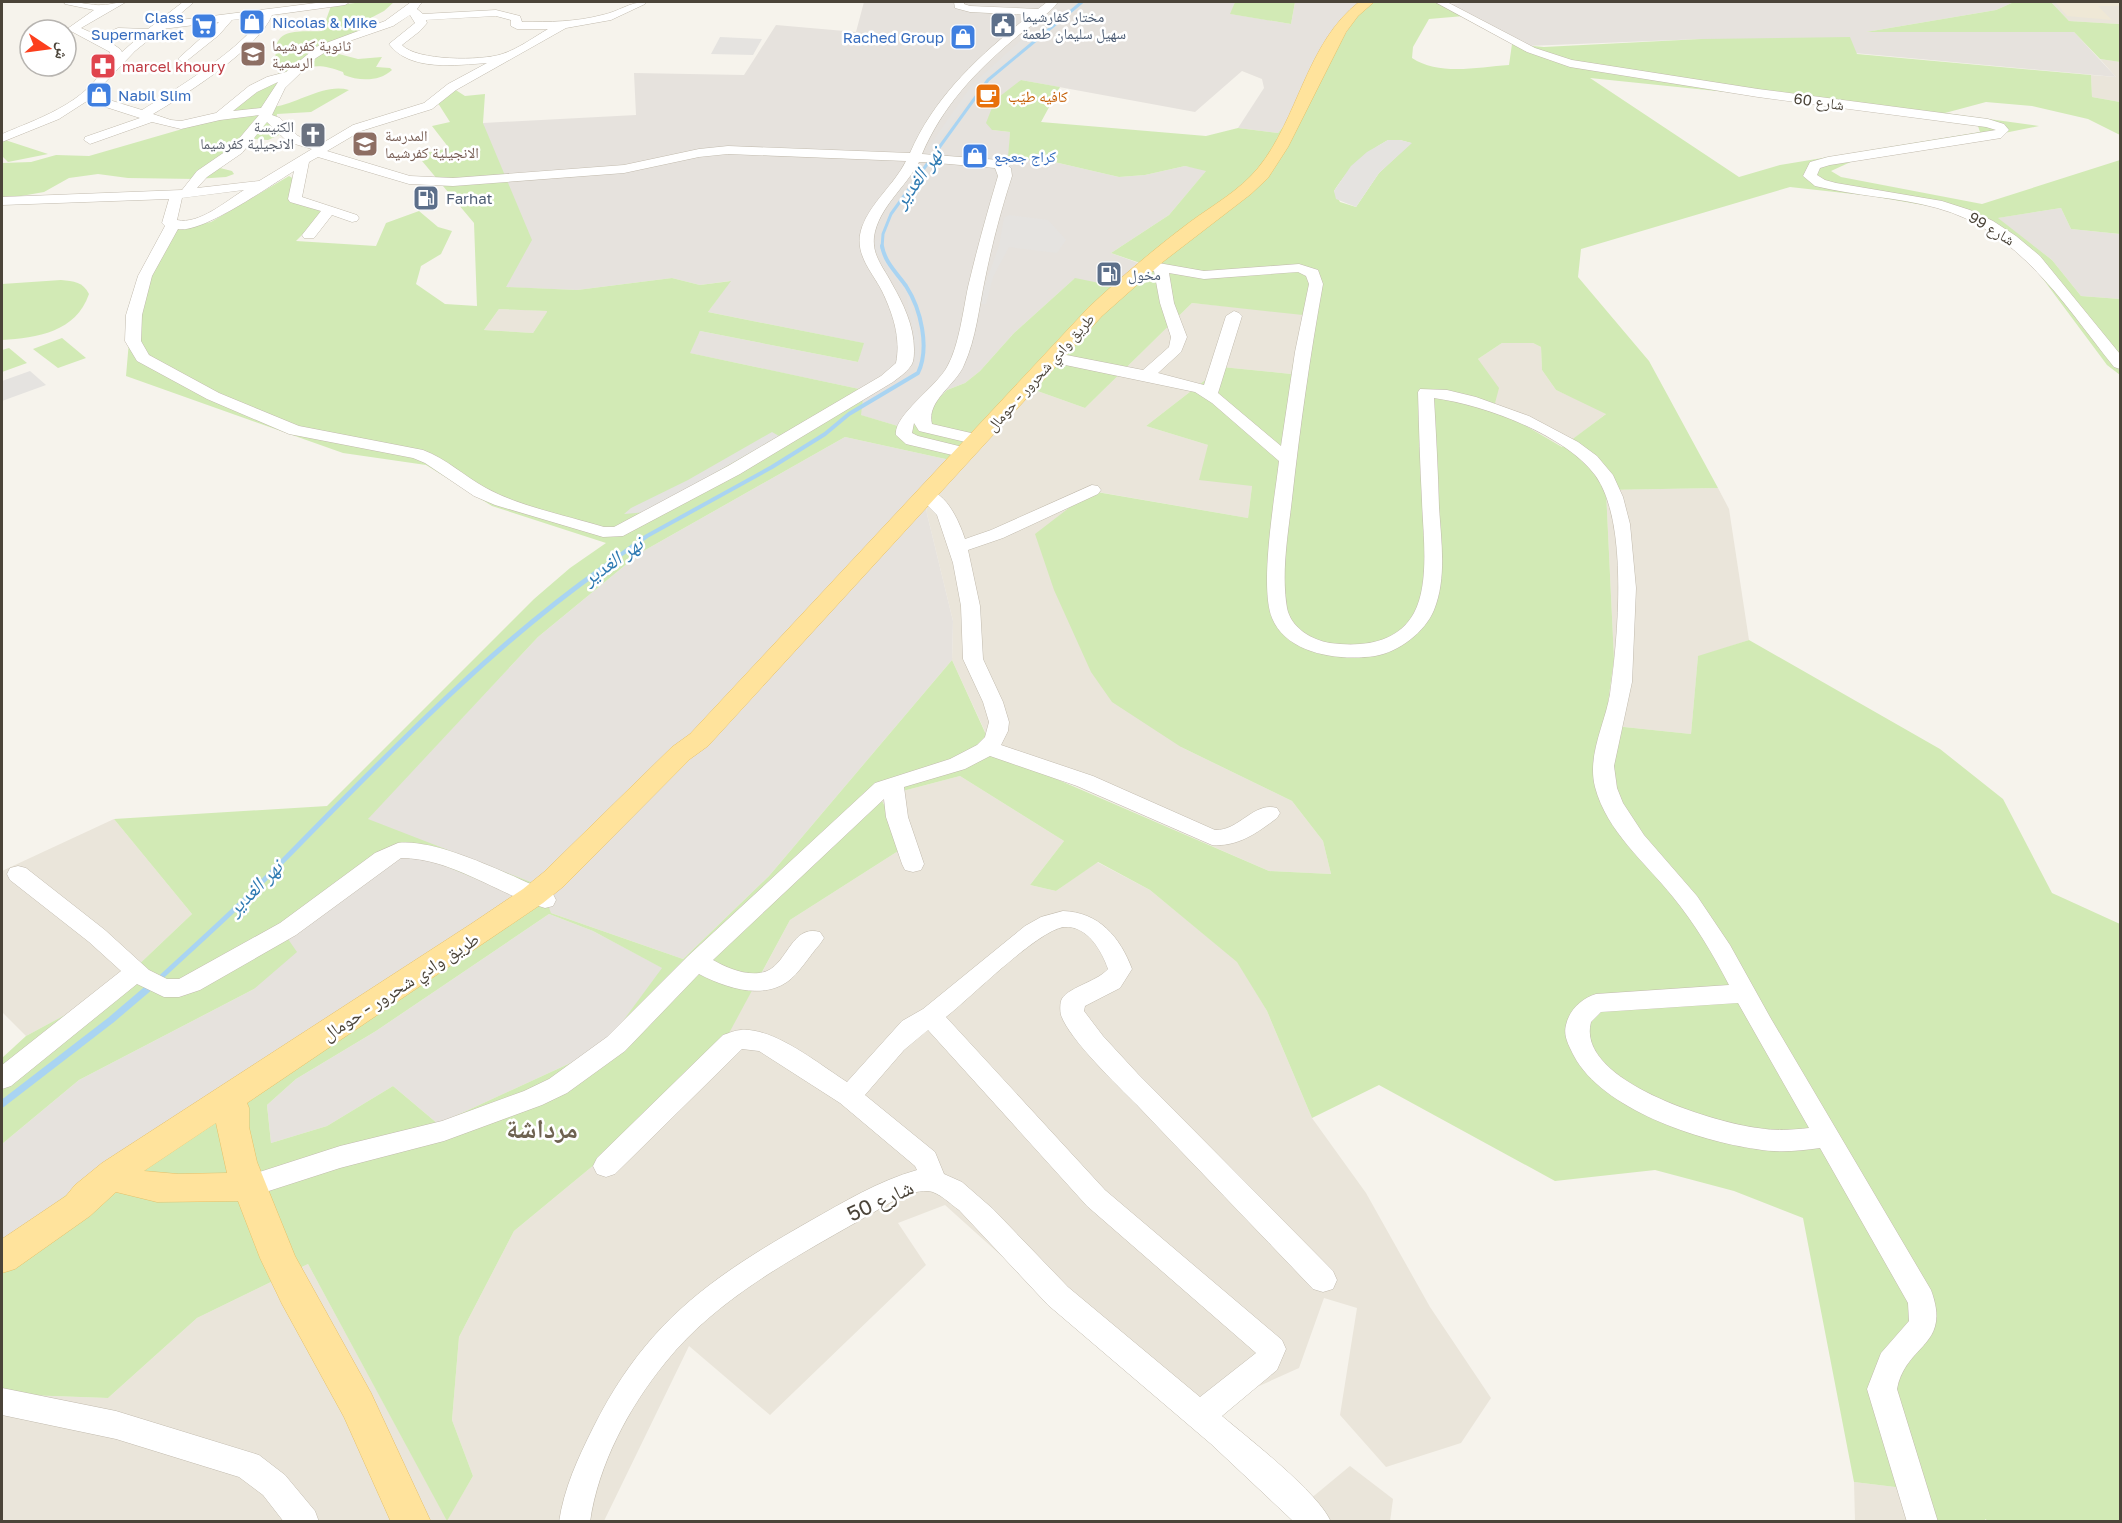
<svg xmlns="http://www.w3.org/2000/svg" width="2122" height="1523" font-family="'Golos Text','Noto Naskh Arabic',sans-serif">
<style>
.residential{fill:#eae5da}
.industrial{fill:#e6e2dd}
.education{fill:#efe8d6}
.green{fill:#d2eab5;fill-rule:evenodd}
.parking{fill:#e5e3e0}
.lines{fill:none;stroke-linecap:round;stroke-linejoin:round}
.stream-far3{stroke:#a9d4f2;stroke-width:3}
.stream-far2{stroke:#a9d4f2;stroke-width:4}
.stream-far1{stroke:#a9d4f2;stroke-width:5}
.stream{stroke:#a9d4f2;stroke-width:7}
.minor-casing{stroke:#c2bbae;stroke-width:1}
.major-casing{stroke:#e6c16a;stroke-width:1}
.minor{fill:#fff;fill-rule:evenodd}
.major{fill:#ffe39c;fill-rule:evenodd}
.labels{text-anchor:middle;dominant-baseline:central;stroke-width:5;stroke-linejoin:round;paint-order:stroke}
.far-service-label{font-size:15px;fill:#4e5e75;stroke:#fff;text-anchor:start}
.far-shop-label{font-size:15px;fill:#366cbe;stroke:#fff;text-anchor:start}
.far-education-label{font-size:15px;fill:#785e54;stroke:#fff;text-anchor:start}
.far-health-label{font-size:15px;fill:#be3a42;stroke:#fff;text-anchor:start}
.far-food-label{font-size:15px;fill:#c56008;stroke:#fff;text-anchor:start}
.far-street-label{font-size:15px;fill:#4b4439;stroke:#fff}
.far-worship-label{font-size:15px;fill:#5b616d;stroke:#fff;text-anchor:end}
.street-label{font-size:18px;fill:#4b4439;stroke:#fff}
.water-label{font-size:20px;font-style:italic;fill:#2e7ab2;stroke:#fff}
.near-street-label{font-size:21px;fill:#4b4439;stroke:#fff}
.near-quarter-label{font-size:26px;font-weight:bold;fill:#6e6250;stroke:#fff}
</style>
<rect width="100%" height="100%" fill="#f6f3ec"/>
<g class="residential">
<path d="M2051,2H2120V27L2119,24L2069,21Z"/>
<path d="M2100,59L2120,62V102L2092,97L2091,75L2116,77Z"/>
<path d="M1192,303L1304,314L1291,374L1222,367L1146,426L1208,445L1252,486L1248,518L1092,491L1181,747L1292,801L1323,841L1331,874L1269,871L994,751L952,660L953,621L927,514L924,488L1029,388L1085,408Z"/>
<path d="M499,309L548,311L533,333L484,330Z"/>
<path d="M1502,343H1533L1541,347L1542,370L1556,390L1607,413L1563,447L1494,407L1478,359Z"/>
<path d="M1718,488L1729,509L1749,640L1698,657L1691,734L1605,725L1614,659L1606,490Z"/>
<path d="M960,776L1064,841L1030,885L1056,891L1097,862L1150,890L1238,962L1267,1011L1312,1118L1366,1193L1430,1307L1491,1398L1461,1443L1386,1467L1340,1415L1357,1308L1324,1298L1299,1368L1184,1420L945,1205L898,1223L926,1265L770,1415L689,1346L604,1521L2,1522V1413L25,1395L108,1398L197,1318L308,1264L447,1520L473,1476L452,1420L459,1337L514,1231L629,1136L760,976L790,920L906,846L880,797Z"/>
<path d="M114,819L192,914L113,989L26,1036L2,1012V871Z"/>
<path d="M1350,1466L1393,1499L1390,1522L1314,1521L1309,1500Z"/>
<path d="M1854,1482L1920,1490L1929,1521H1855Z"/>
</g>
<g class="industrial">
<path d="M864,2H1235L1231,14L1291,24L1295,2H1366L1290,119L1278,133L1238,128L1264,88L1262,79L1242,71L1195,112L1021,80L992,130L1010,132L1009,158L1050,161L1119,177L1145,175L1185,166L1207,170L1169,215L1111,253L1141,264L1114,286L1074,279L1014,333L980,371L965,383L947,390L908,429L860,415L864,390L689,353L700,331L858,362L863,343L708,312L730,281L700,285L672,278L577,290L505,287L483,123L636,115L634,73L744,75L776,25L856,32Z"/>
<path d="M1474,2H2014L1996,10L1866,32H2074L2116,77L1701,39L1527,46L1450,4Z"/>
<path d="M2061,208L2071,229L2120,234V299L2081,296L2052,260L1997,218Z"/>
<path d="M845,437L950,460L924,488L927,514L953,621L952,660L769,876L683,959L551,913L367,819L538,637L640,553Z"/>
<path d="M410,851L522,898L2,1242V1144L79,1080L254,989L288,939Z"/>
<path d="M549,914L593,931L663,968L603,1048L438,1124L393,1086L327,1126L271,1143L267,1105L296,1079L376,1031Z"/>
</g>
<path class="education" d="M2055,2H2120V6H2098L2112,20L2067,16Z"/>
<g class="green">
<path d="M363,2H394L384,11L365,21L361,31L333,48L335,53L358,59L382,57L376,67L390,68L392,70C379,82 359,81 344,75L343,72C303,56 291,75 273,107C298,104 324,83 349,90L311,112L277,114L276,124L281,134L268,140L242,138L236,141L220,168L232,171L234,174L226,177L196,179L128,178L98,174L69,178L44,192L21,196L2,197V163L31,162L56,155L89,156L203,123L278,74L280,71C275,64 275,58 276,49C277,27 305,32 322,31L331,6Z"/>
<path d="M1235,2H1295L1291,24L1230,14Z"/>
<path d="M1366,2H1446L1464,16L1429,19L1413,47L1412,58C1439,76 1478,67 1509,65L1512,44L1544,47L1701,39L1850,37L1857,54L2091,75L2092,97L2120,102V135L2088,119L2032,106L1986,102L1945,113L2039,126L1925,149L1855,160L1831,171L1841,177L1982,204L2120,160V234L2071,229L2061,208L1998,218L2052,260L2081,296L2120,299V375L2107,365L2031,263L2010,243L1952,210L1871,196L1790,187L1581,249L1578,277L1649,361L1718,488L1606,490L1614,659L1605,725L1691,734L1698,656L1749,640L1940,749L2003,799L2052,893L2120,924V1521L1990,1522L1985,1519V1522L1929,1521L1920,1490L1854,1482L1803,1218L1734,1191L1655,1170L1555,1181L1379,1085L1312,1118L1267,1011L1237,962L1150,890L1098,862L1056,891L1030,885L1064,841L960,776L880,797L906,846L790,920L721,1048L629,1136L514,1231L459,1337L452,1420L473,1476L447,1521L308,1264L197,1318L108,1398L25,1395L2,1413V1242L106,1166L522,898L409,851L288,939L297,952L254,989L79,1080L2,1144V1058L26,1036L113,989L192,914L114,819L327,806L534,599L570,568L606,543L492,506L426,465L343,453L126,376L133,295L146,279L163,230L211,222L289,176L294,179L291,199L328,209L296,241L376,246L386,223L419,211L438,227L452,231L441,254L421,266L416,284L445,304L477,306L474,223L417,155L449,148L432,126L450,122L436,100L451,87L465,96L485,94L483,123L532,240L506,287L577,290L672,278L700,285L731,281L708,312L864,343L858,362L700,331L690,353L864,390L861,415L908,429L947,390L965,383L980,371L1014,333L1075,278L1114,286L1140,263L1111,253L1169,215L1206,171L1185,166L1145,175L1119,177L1050,161L1008,158L1010,132L992,130L986,123L995,100L1021,80L1060,87L1041,122L1206,136L1238,128L1278,133L1290,119ZM1590,78L1765,96L1978,126L1980,132L1780,165L1739,177ZM1388,140H1400L1411,143L1379,173L1356,207L1340,202L1334,191C1349,168 1363,154 1388,140ZM1192,303L1303,315L1291,374L1222,367L1146,426L1208,445L1199,480L1252,486L1248,518L1091,491L1035,534L1054,590L1091,672L1112,702L1181,747L1292,801L1323,841L1331,874L1269,871L994,752L952,660L769,876L683,959L551,913L541,886L368,819L538,637L640,553L845,437L950,460L1029,388L1085,408ZM499,309L547,311V312L533,333L484,330ZM1502,343H1533L1541,347L1542,370L1556,390L1606,414L1562,447L1494,407L1499,388L1478,359ZM549,914L593,931L662,968L603,1048L438,1124L393,1086L327,1126L271,1143L267,1105L296,1079L376,1031Z"/>
<path d="M2014,2H2051L2069,21L2119,24L2120,62L2100,59L2074,32H1866L1996,10Z"/>
<path d="M2,139L48,154L8,162L2,156Z"/>
<path d="M61,280C74,281 83,282 89,294C76,332 37,338 2,340V284Z"/>
<path d="M62,338L86,358L58,368L33,349Z"/>
<path d="M9,348L27,363L2,372V350Z"/>
</g>
<g class="parking">
<path d="M1031,31L1040,33L985,79L930,153L928,148L972,85Z"/>
<path d="M720,37L762,39L753,55L711,54Z"/>
<path d="M1388,140H1400L1412,143L1379,173L1356,207L1336,199L1334,191L1351,166L1367,152Z"/>
<path d="M1009,215L1048,220L1066,240L1057,253L1009,247L993,277L986,304H981L984,288L999,246L1004,218Z"/>
<path d="M879,239L883,257L903,285L911,300L919,338V366H915L914,333L906,294L875,250V241Z"/>
<path d="M30,371L46,385L2,401V381Z"/>
<path d="M772,432L779,436L647,512L624,514L631,508L688,480Z"/>
</g>
<g class="lines">
<path class="stream-far3" d="M882,248L883,234L891,214L988,80L1082,2"/>
<path class="stream-far2" d="M602,568L647,536L772,467L825,434L849,414L918,373C930,348 921,309 906,286C897,273 885,263 882,246"/>
<path class="stream-far1" d="M158,980C186,954 214,929 241,903C358,787 469,662 604,567"/>
<path class="stream" d="M2,1104L111,1020L151,986"/>
<g class="minor-casing">
<g id="minor">
<path d="M64,2C77,1 92,6 102,5C111,5 116,2 126,2L81,28L99,36L118,28L148,29L183,2H194L172,21L324,2H350L345,5L272,15C259,48 185,95 153,114L171,120L181,121L216,113L249,86L267,77L286,72L318,46L385,21L411,2H422L417,9L423,14L496,10L520,16L522,22C549,22 576,22 602,15C618,12 629,2 646,2L645,4L611,20L566,28L456,90L432,109L361,131L327,151L410,176L453,178L624,165L699,149L728,146L910,153C935,95 981,54 1030,15L970,12L955,8L954,2H964V4L970,6L1038,9L1047,2H1058C1050,14 1025,29 1013,40C975,72 942,107 922,154L999,160L1011,168L1012,176C1001,210 992,244 985,279C979,307 976,339 964,365C956,385 926,401 932,424L984,436L986,440L978,445L919,431L914,423L912,433L918,436L971,449L973,453L971,457L965,458L906,444L896,435C893,416 937,386 947,367C959,346 963,311 968,287C977,249 987,213 998,176L995,168L926,162H919C906,187 878,208 874,237C872,256 884,268 892,284C903,303 914,326 914,349C914,355 914,363 910,367C906,373 898,378 893,382L740,474L623,536L603,537L495,505L474,496L425,463L413,458L289,434L207,399L137,361L125,341L126,315L138,276L165,226L162,223L169,199L2,205V197L182,190L197,171L232,147L259,115L220,120L181,129L152,122L90,144L84,140L85,137L140,118L87,101L59,119L2,142V134C42,117 98,99 110,52L67,29L94,10L65,4ZM410,15L415,23L389,44C410,72 456,65 487,63L448,84L424,103L353,125L321,144L298,136L280,118L272,115L285,88L316,58L335,46L393,26ZM261,16C249,45 170,93 142,110L93,95L135,51L162,29L219,22L180,57L178,59L184,63L219,35L232,20ZM496,16L511,20V26L517,29H548C534,37 518,49 502,54C482,61 416,61 402,45L420,31L427,23L426,20ZM120,35L140,36L122,52L120,49L107,40ZM278,82L261,108L233,111L257,92ZM267,122L288,142L312,149L259,181L197,188L207,177L242,153ZM728,154L906,161C894,185 871,202 862,227C853,253 871,270 882,291C893,314 901,338 896,363L881,376L728,466L614,527H604C568,516 518,506 486,488C464,476 447,459 423,450L299,426L219,393L149,355L141,341L142,315L152,276L178,229C202,234 271,185 294,171L288,199L290,202L321,211L302,235L304,238H314L332,215L352,222L357,221L359,218L357,215L302,197L309,162L318,157L409,184L453,186L624,173L699,157ZM244,190C226,201 199,225 177,220L182,198Z"/>
<path d="M1435,2H1447L1535,48L1572,60L1758,89L1988,119L2004,124L2009,130L2001,138L1830,165L1820,168L1817,175L1825,180L1836,183L1942,201L1970,210L1993,221L2016,236L2040,256L2120,354V369L2114,367C2064,305 2019,230 1937,208C1897,197 1855,196 1815,186L1803,176L1810,162L1828,157L1996,130L1986,127L1758,97L1570,67L1527,52Z"/>
<path d="M1147,261L1204,271L1299,264L1318,270L1323,284C1310,355 1300,427 1292,499C1288,534 1281,573 1287,608C1291,628 1312,640 1330,643C1361,647 1397,644 1414,613C1430,583 1423,534 1422,501C1420,465 1419,428 1418,392L1420,389L1447,390L1476,397L1529,416L1578,442L1597,456L1613,475L1623,497L1630,524L1636,588L1632,682L1614,766L1617,788L1623,803L1644,835L1697,896L1730,945L1770,1017L1931,1290C1952,1347 1906,1343 1897,1389L1938,1522H1907L1867,1389L1881,1353L1909,1321L1908,1303L1820,1148C1799,1151 1777,1153 1756,1149C1699,1141 1602,1109 1574,1056C1569,1046 1563,1036 1566,1025C1569,1010 1582,998 1596,994L1729,985C1713,954 1695,924 1673,897C1645,862 1607,832 1595,787C1587,755 1605,724 1610,694C1618,639 1629,521 1595,475C1564,434 1484,405 1434,398C1436,434 1438,470 1439,507C1441,540 1447,578 1434,610C1425,632 1399,652 1375,656C1341,661 1287,655 1272,618C1259,586 1275,497 1279,461L1212,403L1195,392L1051,362L1043,357L1051,352L1143,370L1169,347L1171,337L1160,303L1154,271L1142,268L1140,265ZM1298,272L1306,276L1309,284L1295,352L1281,446L1218,393L1242,316L1239,313L1234,311L1226,316L1204,385L1158,373L1181,352L1187,337L1174,303L1169,273L1204,279ZM1738,1003L1809,1128C1792,1130 1775,1131 1758,1128C1716,1123 1575,1081 1591,1022L1601,1012Z"/>
<path d="M1092,485L1098,486L1101,490L1098,494L1003,538L968,550L980,606L983,659L1003,702L1009,722L1008,731L1001,745L1093,776L1215,830C1239,831 1254,801 1277,808L1280,813L1277,818C1257,833 1238,847 1212,845L1077,786L990,756L965,769L904,787L908,817L924,864L921,870L913,872L905,870L902,864L886,817L884,799L713,960C727,968 750,978 767,971C788,962 792,924 820,932L824,938L820,944C810,955 798,975 787,982C761,1000 724,987 699,974L625,1051L567,1093L542,1105L444,1141L340,1168L250,1197L241,1194L237,1186L241,1178L340,1146L442,1121L524,1091L549,1079L607,1037L688,956L875,783L950,759L977,745L985,737L989,722L983,702L963,659L961,606L953,563L937,515L917,495L920,491C944,485 959,521 965,539L991,530Z"/>
<path d="M398,843C439,838 515,878 553,894L556,900L553,906L545,908C497,894 452,858 401,858L296,935L200,990L179,997H164L137,984L11,1086L2,1089V1065L121,971L89,942L10,880L7,874L10,868L18,866L26,868L105,930L149,970L167,979H179L280,923L375,853Z"/>
<path d="M1063,911C1099,912 1120,937 1132,969L1120,988L1085,1006L1084,1011L1103,1036L1138,1074L1333,1271L1337,1280L1333,1289L1323,1292L1313,1289C1254,1227 1195,1166 1137,1105C1118,1086 1069,1039 1061,1015C1060,1011 1060,1005 1061,1001C1065,988 1097,982 1108,969C1102,951 1087,925 1064,927C1038,930 969,999 946,1017L1105,1190L1282,1340L1286,1349L1277,1370L1222,1416C1248,1438 1319,1493 1331,1522H1294L1211,1444L1048,1305L959,1210C950,1204 939,1192 928,1191C905,1190 881,1209 862,1219C792,1259 716,1299 665,1363C629,1407 598,1465 590,1522H559C564,1488 578,1458 593,1428C646,1322 710,1278 810,1221C844,1202 878,1181 917,1170L915,1166L840,1103L759,1051L742,1049L615,1174L606,1177L597,1174L593,1166L597,1158L723,1035C729,1033 736,1030 741,1030C774,1027 820,1065 847,1082L902,1021L923,1009L1025,926L1041,917ZM928,1030L1087,1206L1256,1353L1200,1397L1068,1287L993,1209L962,1182L944,1174L935,1152L865,1095L904,1050Z"/>
<path d="M2,1388L116,1411L259,1455L285,1475L315,1511L319,1522H284L263,1495L239,1477L116,1439L2,1415Z"/>
</g>
</g>
<g class="major-casing">
<path id="major" d="M1359,2H1374L1358,16L1346,32L1288,147L1268,178L1251,194L1164,261L1102,316L708,746L690,759L564,886L543,903L247,1103L249,1108V1127L257,1162L295,1256L371,1393L431,1522H391L344,1417L282,1304L260,1258L238,1201L157,1202L116,1192L90,1216L15,1269L2,1273V1239L66,1196L75,1185L102,1163L471,924L523,889L544,872L672,747L690,734L1088,308C1120,278 1154,249 1190,222C1213,205 1239,191 1258,168C1299,118 1306,43 1359,2ZM216,1123L227,1173L178,1174L144,1171Z"/>
</g>
<use href="#minor" class="minor"/>
<use href="#major" class="major"/>
</g>
<defs>
<g id="shop-square" transform="scale(1.35)"><rect x="-9" y="-9" width="18" height="18" rx="4" fill="#3f7fe0" stroke="#fff"/><path d="M-5-2.5h2.3a2.7 3.5 0 0 1 5.4 0H5L5.5 6h-11ZM-1.5-2.5h3a1.5 2.3 0 0 0-3 0Z" fill="#fff"/></g>
<g id="civic-square" transform="scale(1.35)"><rect x="-9" y="-9" width="18" height="18" rx="4" fill="#5c6f8a" stroke="#fff"/><path d="M-.6-6.5H3V-4.5H.6V-3L4-1V1h2V6H-6V1h2V-1L-.6-3ZM-1.2 2.5V6h2.4V2.5Z" fill="#fff"/></g>
<g id="supermarket-square" transform="scale(1.35)"><rect x="-9" y="-9" width="18" height="18" rx="4" fill="#3f7fe0" stroke="#fff"/><path d="M-6-5.5h2.5l.6 2H6L4.5 2H-2.5L-4.4-4H-6ZM-1.5 3.2a1.3 1.3 0 1 0 .1 0ZM3 3.2a1.3 1.3 0 1 0 .1 0Z" fill="#fff"/></g>
<g id="school-square" transform="scale(1.35)"><rect x="-9" y="-9" width="18" height="18" rx="4" fill="#8d6e63" stroke="#fff"/><path d="M0-5L7-2L0 1L-7-2ZM-4 1L0 2.5L4 1V4Q0 6-4 4Z" fill="#fff"/></g>
<g id="pharmacy-square" transform="scale(1.35)"><rect x="-9" y="-9" width="18" height="18" rx="4" fill="#e0444e" stroke="#fff"/><path d="M-2-6h4v4h4v4h-4v4h-4v-4h-4v-4h4Z" fill="#fff"/></g>
<g id="cafe-square" transform="scale(1.35)"><rect x="-9" y="-9" width="18" height="18" rx="4" fill="#e8710a" stroke="#fff"/><path d="M-5.5-4.5H6V0H3Q3 3.5 0 3.5H-2.5Q-5.5 3.5-5.5 0ZM3-3.2v2h1.7v-2ZM-6 4.5H4V6H-6Z" fill="#fff"/></g>
<g id="church-square" transform="scale(1.35)"><rect x="-9" y="-9" width="18" height="18" rx="4" fill="#6b7280" stroke="#fff"/><path d="M-1.2-6h2.4v3.5h3.3v2.4h-3.3V6h-2.4V-.1h-3.3v-2.4h3.3Z" fill="#fff"/></g>
<g id="fuel-square" transform="scale(1.35)"><rect x="-9" y="-9" width="18" height="18" rx="4" fill="#5c6f8a" stroke="#fff"/><path d="M-5.5-6h7V0h2V4h1.3V-2.5L3-4.5l.8-.8L6-3V5H2.5V1h-1V6h-7ZM-4.2-4.7v3.2H.2V-4.7Z" fill="#fff"/></g>
</defs>
<g fill-rule="evenodd">
<use href="#shop-square" x="252" y="22"/>
<use href="#civic-square" x="1003" y="25"/>
<use href="#supermarket-square" x="204" y="26"/>
<use href="#shop-square" x="963" y="37"/>
<use href="#school-square" x="253" y="54"/>
<use href="#pharmacy-square" x="103" y="66"/>
<use href="#shop-square" x="99" y="95"/>
<use href="#cafe-square" x="988" y="96"/>
<use href="#church-square" x="313" y="135"/>
<use href="#school-square" x="365" y="144"/>
<use href="#shop-square" x="975" y="156"/>
<use href="#fuel-square" x="426" y="198"/>
<use href="#fuel-square" x="1109" y="274"/>
</g>
<g class="labels">
<g class="far-service-label">
<text x="1022" y="16">مختار كفارشيما<tspan x="1022" dy="17">سهيل سليمان طعمة</tspan></text>
<text x="446" y="198">Farhat</text>
<text x="1128" y="274">مخول</text>
</g>
<g class="far-shop-label">
<text x="184" y="17" text-anchor="end">Class<tspan x="184" dy="17">Supermarket</tspan></text>
<text x="272" y="22">Nicolas &amp; Mike</text>
<text x="944" y="37" text-anchor="end">Rached Group</text>
<text x="118" y="95">Nabil Slim</text>
<text x="994" y="156">كراج جعجع</text>
</g>
<g class="far-education-label">
<text x="272" y="45">ثانوية كفرشيما<tspan x="272" dy="17">الرسمية</tspan></text>
<text x="385" y="135">المدرسة<tspan x="385" dy="17">الانجيلية كفرشيما</tspan></text>
</g>
<g class="far-health-label">
<text x="122" y="66">marcel khoury</text>
</g>
<g class="far-food-label">
<text x="1008" y="96">كافيه طيّب</text>
</g>
<g class="far-street-label">
<text transform="translate(1819 101) rotate(8)">شارع 60</text>
<text transform="translate(1992 228) rotate(31)">شارع 99</text>
<text transform="translate(1040 372) rotate(-48)">طريق وادي شحرور - حومال</text>
</g>
<g class="far-worship-label">
<text x="294" y="126">الكنيسة<tspan x="294" dy="17">الانجيلية كفرشيما</tspan></text>
</g>
<g class="street-label">
<text transform="translate(400 986) rotate(-33)">طريق وادي شحرور - حومال</text>
</g>
<g class="water-label">
<text transform="translate(917 177) rotate(-54)">نهر الغدير</text>
<text transform="translate(612 560) rotate(-35)">نهر الغدير</text>
<text transform="translate(254 887) rotate(-45)">نهر الغدير</text>
</g>
<g class="near-street-label">
<text transform="translate(880 1200) rotate(-25)">شارع 50</text>
</g>
<g class="near-quarter-label">
<text x="542" y="1128">مرداشة</text>
</g>
</g>
<rect width="2122" height="1523" fill="none" stroke="#4b4439" stroke-width="6"/>
<g transform="translate(48 48) rotate(103)"><circle r="28" fill="#ffffff" stroke="#b7b4b0" stroke-width="1.5"/>
<path d="M0-4.5L10 22L0 15L-10 22Z" fill="#fc3f1d"/>
<text y="-9" font-size="16" font-weight="bold" text-anchor="middle" fill="#4b4439">ش</text>
</g>
</svg>
